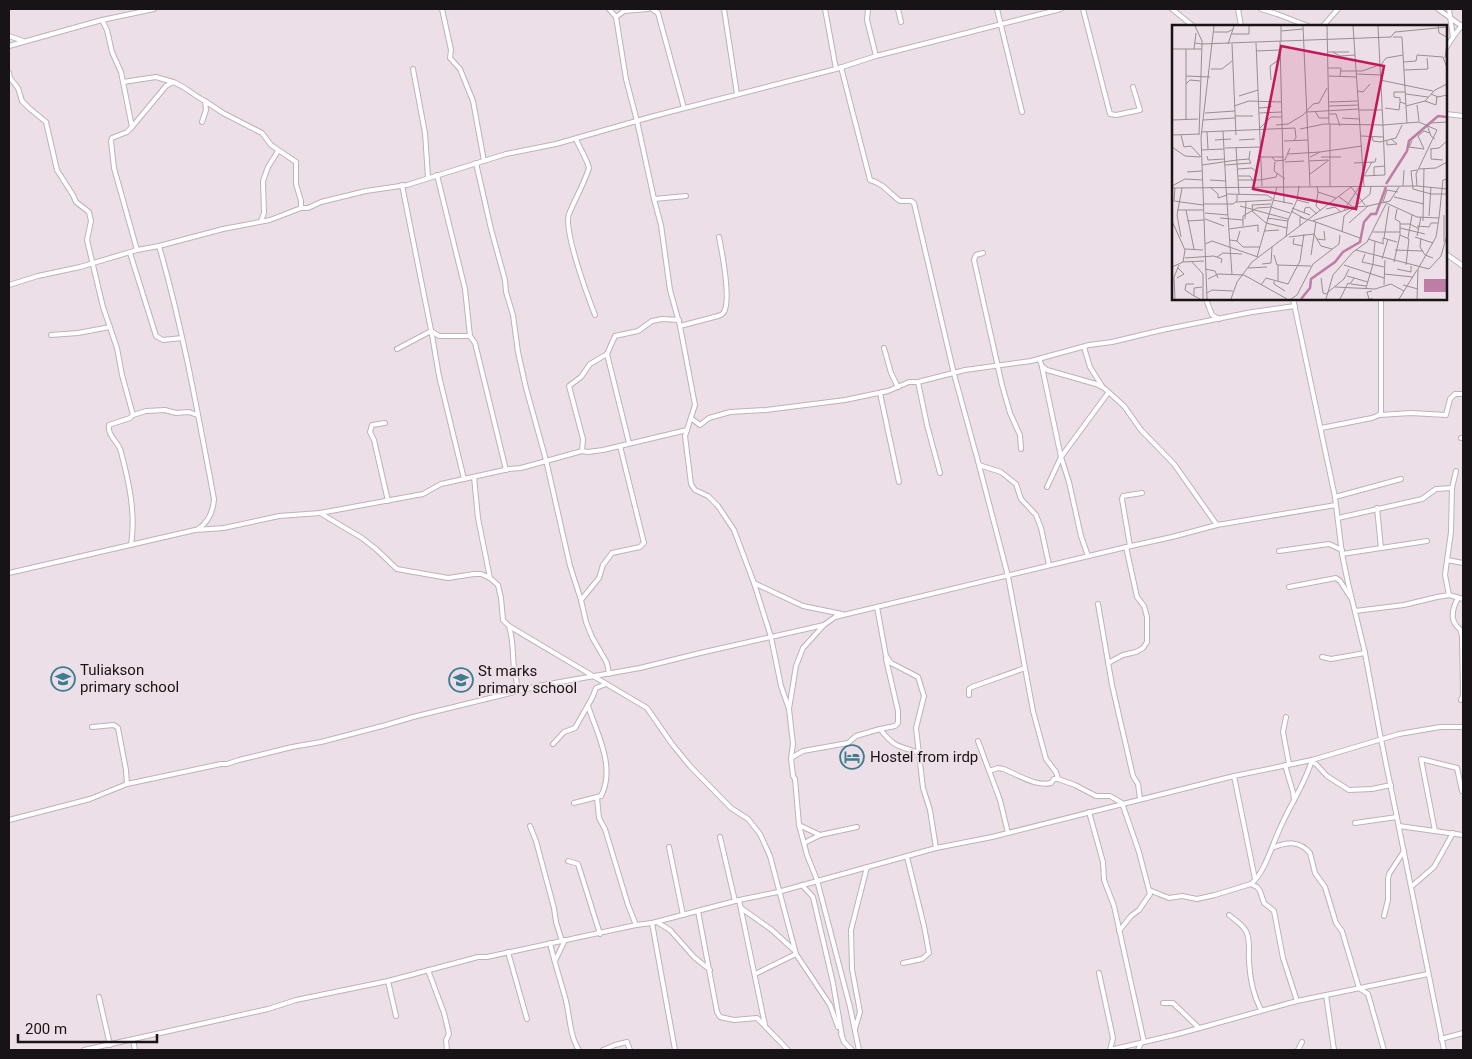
<svg xmlns="http://www.w3.org/2000/svg" width="1472" height="1059" font-family="Roboto,sans-serif">
<style>
.lines{fill:none;stroke-linecap:round;stroke-linejoin:round}
.minor-casing{stroke:#beb1b9;stroke-width:6}
.minor{stroke:#fff;stroke-width:4}
.labels{text-anchor:middle;dominant-baseline:central;stroke-width:4;stroke-linejoin:round;paint-order:stroke}
.poi-label{font-size:15px;fill:#181316;stroke:#eddfe7;text-anchor:start}
.inset-river{fill:none;stroke:#be7da5;stroke-width:2.5}
.inset-road{fill:none;stroke:#988d93;stroke-width:1}
.view{fill:#c2185b;fill-opacity:0.15;stroke:#c2185b;stroke-width:2.5}
.inset-edge{fill:none;stroke:#181316;stroke-width:2.5}
</style>
<rect width="100%" height="100%" fill="#eddfe7"/>
<g class="lines">
<g class="minor-casing">
<g id="minor">
<path d="M442,9L451,50L450,58L460,69L473,101L484,161"/>
<path d="M609,9L616,17L626,79L637,121L654,199L661,225L670,290L680,326L695,405L685,436L691,484L695,490L708,496L718,506L734,530L754,583L771,637L781,686L789,709"/>
<path d="M652,9L658,13L684,108"/>
<path d="M724,9L737,94"/>
<path d="M825,9L836,69"/>
<path d="M868,9L867,20L876,56"/>
<path d="M898,9L901,22"/>
<path d="M997,9L1022,112"/>
<path d="M1083,9L1110,114L1116,115L1140,110L1133,87"/>
<path d="M1172,9L1193,26"/>
<path d="M1238,9L1241,26"/>
<path d="M1261,9L1277,14L1308,26"/>
<path d="M1438,9L1463,27"/>
<path d="M616,17L624,11L648,9"/>
<path d="M102,20L107,30L112,52L121,72L132,127L127,132L112,138L111,141L114,168L137,250"/>
<path d="M1323,26L1338,9"/>
<path d="M9,36L23,41"/>
<path d="M1453,37L1462,25"/>
<path d="M9,46L102,20L154,9"/>
<path d="M1446,48L1453,37L1449,9"/>
<path d="M841,67L870,180C884,184 889,193 900,201H911L914,203L954,374L979,465L1001,472L1016,484L1021,499L1036,515L1041,528L1049,565"/>
<path d="M413,69L425,133L428,177"/>
<path d="M9,73L10,78L18,88L22,101L29,108L46,122L57,170L73,195L76,202L89,212L91,221L87,240L103,307L117,348L122,375L133,415"/>
<path d="M123,82L156,77L173,82"/>
<path d="M205,101L223,113L262,133L271,145L296,162V184L301,201V208"/>
<path d="M1446,114L1463,116"/>
<path d="M132,127L166,86L173,82C185,86 194,96 205,101L206,110L202,122"/>
<path d="M576,139C580,149 587,159 589,168C584,184 575,199 569,214C563,230 588,297 595,315"/>
<path d="M476,163L491,229L505,280L506,292L513,315L518,352L526,388L546,460L570,566L581,600L586,622L592,637L607,663L609,674"/>
<path d="M437,175L465,289L470,336L475,343L506,470"/>
<path d="M402,185L432,335L439,376L464,479"/>
<path d="M654,199L686,196"/>
<path d="M261,221L264,213L263,181L268,167L278,151"/>
<path d="M159,246C183,329 198,414 214,499C213,512 209,522 198,529"/>
<path d="M130,253L156,336L163,340L182,338"/>
<path d="M983,253L976,255L974,260L1002,385L1010,413L1020,435L1021,449"/>
<path d="M1446,254L1463,266"/>
<path d="M9,285L38,276L80,267L137,250L159,246L223,229L270,220L301,208H308L321,202L366,191L407,185L506,154L556,144L654,116L836,69L876,56L1061,9"/>
<path d="M1206,299L1212,315L1219,319"/>
<path d="M1293,299L1335,497L1342,554L1348,583L1365,653L1380,734L1444,1050"/>
<path d="M680,326L718,316C721,315 722,315 724,312C731,299 722,252 719,237"/>
<path d="M51,335L78,333L110,327"/>
<path d="M1084,347L1090,367L1102,386"/>
<path d="M884,348L891,373L898,387"/>
<path d="M397,349L431,331L439,336H470"/>
<path d="M607,354L629,443"/>
<path d="M1039,359L1042,366L1047,370L1096,384L1104,388L1124,406L1141,430L1174,464L1217,525"/>
<path d="M1042,367L1061,457L1069,482L1081,536L1088,556"/>
<path d="M918,382L927,425L940,473"/>
<path d="M880,393L899,482"/>
<path d="M1379,415L1411,413L1446,415L1450,399L1455,394H1463"/>
<path d="M692,419L700,425L709,418L730,412L766,410L845,400L888,391L909,382H918L965,370L1031,361L1089,345L1112,342L1162,330L1252,312L1295,306"/>
<path d="M385,423L372,425L370,432L374,440L388,501"/>
<path d="M1321,428L1372,418L1379,415L1381,412V299"/>
<path d="M1461,438H1463"/>
<path d="M582,451L583,439L569,386L581,377L590,364L607,354L615,336L638,331L652,321L662,319L679,320"/>
<path d="M979,465L1008,576L1033,711L1046,759L1056,772L1058,779"/>
<path d="M474,477L478,518L490,578"/>
<path d="M1047,487L1061,457L1108,393"/>
<path d="M1335,497L1401,479"/>
<path d="M1377,508L1381,548"/>
<path d="M320,513L362,538L376,549L397,569L448,578L474,574H481L490,578L498,585L501,598L503,620L509,626L647,708L672,744L690,766L731,808L748,819L760,834L770,856L796,954"/>
<path d="M1338,518L1422,499L1436,489L1452,488"/>
<path d="M131,545C136,514 129,482 121,452C119,442 107,436 109,425L130,418L133,415L146,411L165,410L176,413L189,412L197,415"/>
<path d="M1130,546L1122,499L1123,496L1142,493"/>
<path d="M1279,551L1329,544L1342,550"/>
<path d="M1342,554L1427,541"/>
<path d="M1447,560L1463,563"/>
<path d="M9,573L195,530L224,528L279,516L320,513L423,494L441,484L509,469L521,468L582,451L588,452L603,450L687,430"/>
<path d="M754,583L803,606L842,614"/>
<path d="M1289,587L1336,578L1340,581L1351,598"/>
<path d="M1449,595L1445,575L1451,532L1452,488L1456,471"/>
<path d="M1458,598C1452,609 1449,621 1460,629L1462,636L1463,695L1461,700"/>
<path d="M581,600L599,578L603,565L612,553L640,547L644,543L620,446"/>
<path d="M1098,604L1112,685L1133,776L1138,784L1140,799"/>
<path d="M877,607L886,656L891,663L918,677L924,696L916,728L923,788L930,810L936,848"/>
<path d="M1355,611L1404,605L1437,597L1449,595L1463,599"/>
<path d="M509,626C514,643 512,651 514,668C515,676 519,684 516,692"/>
<path d="M1322,657L1331,659L1365,653"/>
<path d="M1108,663L1123,655L1136,652L1143,648L1147,642V617L1144,606L1137,597L1126,547"/>
<path d="M969,695V689L972,687L1025,668"/>
<path d="M1286,717L1283,732L1289,764"/>
<path d="M92,727L114,725L118,728L126,770L127,784"/>
<path d="M880,729L895,726L898,723V711L886,659"/>
<path d="M978,741L1000,800L1008,833"/>
<path d="M553,744L564,732L575,728L592,698L596,688L606,684"/>
<path d="M791,758L793,744L789,709L796,666L803,648L824,625"/>
<path d="M1311,762L1316,764L1327,776L1349,790L1372,789L1391,785"/>
<path d="M1285,765L1293,792L1294,800"/>
<path d="M989,771L998,768L1003,769C1017,774 1036,787 1051,783L1054,779H1058L1075,785L1096,796H1110L1122,803L1139,852L1150,894L1139,910L1131,916L1119,931"/>
<path d="M1234,776L1255,879"/>
<path d="M597,798L599,818L605,829L628,905L636,925"/>
<path d="M574,803L601,796C616,768 597,733 588,706"/>
<path d="M1089,812L1103,862L1104,880L1114,906L1144,1042"/>
<path d="M9,820L90,799L127,784L221,764H227L239,760L292,747L321,742L386,725L413,717L543,685L640,668L700,653L824,625L835,617L1122,548L1172,537L1217,525L1336,505"/>
<path d="M1355,823L1397,817"/>
<path d="M799,825L820,835"/>
<path d="M530,826L536,841L554,908L556,922L562,941"/>
<path d="M1399,826L1463,835"/>
<path d="M1435,831L1421,759L1457,768L1462,791H1463"/>
<path d="M720,837L735,901"/>
<path d="M804,843L820,835L857,827"/>
<path d="M669,847L683,915"/>
<path d="M1272,848C1287,842 1299,840 1310,853L1315,873L1325,887L1336,923L1342,931L1359,988L1368,994L1384,1050"/>
<path d="M568,861L578,864L600,934"/>
<path d="M1251,884L1257,887L1260,891L1264,903L1274,911L1283,958L1297,1001"/>
<path d="M802,885L813,897L833,983L842,1036"/>
<path d="M1412,886L1434,867L1453,833"/>
<path d="M1149,890L1169,898L1182,896L1197,899L1215,895L1251,884C1266,871 1272,844 1281,826C1291,803 1305,784 1312,760"/>
<path d="M739,900L765,1025"/>
<path d="M741,908L772,930L795,951"/>
<path d="M698,911L717,1012L720,1017L734,1020L757,1018L788,1050"/>
<path d="M1229,915C1235,920 1242,924 1246,931C1251,940 1248,951 1249,962C1250,979 1253,995 1261,1010"/>
<path d="M1384,916L1388,900V879L1389,874L1404,851"/>
<path d="M657,922L670,930L694,957L710,970"/>
<path d="M652,923L675,1050"/>
<path d="M550,943C554,961 560,979 565,997C570,1014 569,1035 579,1050"/>
<path d="M508,952L527,1019"/>
<path d="M555,961L565,940"/>
<path d="M903,963L922,959L929,953L924,926L907,857"/>
<path d="M428,970L444,1013L449,1034L446,1040L447,1050"/>
<path d="M1099,973L1113,1038L1110,1050"/>
<path d="M755,974L796,954L830,1005L838,1027"/>
<path d="M388,981L396,1016"/>
<path d="M1326,995L1334,1050"/>
<path d="M99,997L110,1045"/>
<path d="M1163,1003H1173L1199,1028"/>
<path d="M855,1029L860,1012L852,969L851,930L867,867"/>
<path d="M841,1034L844,1042L852,1050"/>
<path d="M1441,1039L1463,1033"/>
<path d="M133,1040L135,1050"/>
<path d="M84,1050L268,1009L296,1000L388,981L478,957H487L636,925L652,923L739,900L778,892L936,848L992,837L1234,776L1312,760L1399,734L1440,727H1463"/>
<path d="M603,1050L615,1045L627,1042L630,1050"/>
<path d="M859,1050L850,1007L817,880L807,855L799,825L795,779L793,776L791,758L803,751L848,743L856,736L880,729C895,748 897,745 919,753"/>
<path d="M1110,1050L1178,1034L1297,1001L1428,974"/>
<path d="M1138,1050L1141,1043"/>
<path d="M1298,1050L1302,1042"/>
</g>
</g>
<use href="#minor" class="minor"/>
</g>
<defs>
<g id="school-ring" transform="scale(1.25)"><circle r="9.5" fill="#eddfe7" stroke="#3d7d91" stroke-width="1.5"/><path d="M0-5L7-2L0 1L-7-2ZM-4 1L0 2.5L4 1V4Q0 6-4 4Z" fill="#3d7d91"/></g>
<g id="hotel-ring" transform="scale(1.25)"><circle r="9.5" fill="#eddfe7" stroke="#3d7d91" stroke-width="1.5"/><path d="M-6-4.5h1.5V1H6V5H4.5V3h-9V5H-6ZM-4 0a1.8 1.8 0 1 1 3.6 0ZM.5 0V-2.5h3Q6-2.5 6 0Z" fill="#3d7d91"/></g>
</defs>
<g fill-rule="evenodd">
<use href="#school-ring" x="63" y="679"/>
<use href="#school-ring" x="461" y="680"/>
<use href="#hotel-ring" x="852" y="757"/>
</g>
<g class="labels">
<g class="poi-label">
<text x="80" y="670">Tuliakson<tspan x="80" dy="17">primary school</tspan></text>
<text x="478" y="671">St marks<tspan x="478" dy="17">primary school</tspan></text>
<text x="870" y="757">Hostel from irdp</text>
</g>
</g>
<g transform="translate(1172 25)">
<rect width="275" height="275" fill="#eddfe7"/>
<path d="M252,254H275V267H252Z" fill="#be7da5"/>
<path class="inset-river" d="M214,159L235,126L237,116L266,91L275,92M129,274L138,263L139,254L163,237L171,227L188,217L192,197L199,189H204L214,162"/>
<path class="inset-road" d="M23,1L30,16V19L23,18M109,1V17M131,1L138,161M155,1L157,99M181,1L192,161M266,1L267,8L275,12M109,6L131,4M42,7H56L61,4M60,9H77V1M108,17L112,178M84,18L90,161M56,19L62,1M60,19L64,110M0,24H30M14,24V95M22,24L24,8M84,26L108,25M156,27H177M161,27L168,31L183,30M273,33L275,18M232,37L244,36L245,30L271,32L275,43M208,41L214,33L231,30M156,43H169L168,52M39,44H50L60,36M232,45L256,44L255,33M169,46H190L207,40M185,49L208,50M14,51L38,52M157,51L185,52M99,55L98,41L108,34M208,55L261,66M14,59L18,55L28,56M186,66L191,67L198,59M234,69L256,72M259,69L266,72L275,70M67,71L86,65M253,76L264,80L265,71M157,77L186,76M228,77V73L222,72V67H233M245,80L247,96M62,81L77,76L110,77M157,81L187,80M234,81L253,76L263,65L275,59M87,83L99,82L98,78M213,83L227,85L228,77L234,79M187,85H210M143,86L147,93H157M135,87L187,84M33,88L63,86M87,88L110,87M157,89H164L168,101M63,91H81M170,93L187,94M0,95L26,94M31,95L63,93M258,98L275,97M104,100L116,99L131,90L141,79L147,78L155,63M255,100L259,111L263,114M88,103L99,92H110M128,104L152,99L211,100L206,1M51,106L54,162M29,107L123,103L124,113L121,116M35,107L36,124M27,109L30,19L219,12L223,7L275,2M0,110L28,109M9,110L12,122L19,121L29,132M189,111L211,112M200,111L201,116L208,117L224,113L230,100M43,115L59,114M67,115L83,114M112,116L136,115M215,116V120L225,119L219,114M240,116L237,122L252,124M0,122L13,131L28,132M64,122L67,170M53,123L89,122M252,124L246,111L252,106L258,108M258,124L267,123L275,116M259,124V134L271,135M29,125L52,124M116,129L148,127M35,131L36,135L52,134M89,132H112M100,132L103,136L113,135L118,123M138,132L148,127L190,121M149,132H169M65,135L77,134L78,126M137,136L156,135M103,137L102,146L113,154M113,137L132,136M182,138L203,137L204,133M30,140L65,135M53,140L79,138L77,134M66,144L80,143L86,148M247,144L264,143L275,137M245,145L239,146L241,164L259,169M15,147L30,146M138,149L157,135M66,151H78L81,156M191,151L213,150L211,100L235,98L230,12H221M192,151L200,137M202,151V142L213,141M38,155L54,156M66,155H88L104,152L105,149M0,161L13,154L31,155M127,161L125,175L137,178M145,161L146,167L164,173M158,161V100M231,161L232,145M245,161L275,164M38,162L46,169V173L55,170M54,162L60,250M179,162L193,180M0,163L245,161L244,149L265,105L247,97L235,98M3,163L2,176L31,180M146,167L144,181L149,186M55,169L95,170L101,174M259,169H275M166,171L181,182L196,181L218,176L227,162M222,172L252,179M101,175L121,179M64,177L100,175M211,177L215,165L226,167M212,177L245,192L267,193L264,212L246,244L245,274M32,179H61L65,176V170M68,181L116,194M120,183L138,190M154,184L163,182L169,187M5,185H31M14,185L22,224M81,185L80,180L99,179M172,185L188,161M80,186L94,198L115,203M119,186L133,194M33,188L56,190M132,188L133,183L137,182L145,189M272,190V217M257,191L259,162M48,193L71,195M95,193L116,196M267,193L271,155L275,154M33,194L52,201M73,194L74,177M0,196L13,225L11,237L0,242M15,196L32,195M141,196L188,213M251,196L252,143M177,198L196,181M228,199H238L247,204M71,201V191L85,183L99,182L118,188M128,201V192L140,196L177,184M245,201L257,202L259,198H266M228,203L253,209M57,204L86,200V207M92,206L107,205M170,207L172,191L198,169L199,161M201,207H228M228,210L237,214L234,240M245,211L249,192M9,212L5,190L10,163M114,212L116,195L125,175M117,212L142,209L149,221L160,224M243,212L261,218M122,213L121,219L131,221M212,213L217,181M236,213L240,190M249,213L248,222L253,230L261,233M145,214L153,215L152,206M196,214L212,219M58,215L65,216L68,206M65,216L71,222H88M211,218V213L225,217M33,219L40,216L86,232M13,224L31,225M184,225L257,244L269,231L275,210M223,225L251,226M193,229L190,237L212,242M102,230L105,240L139,241M139,230L144,197M45,232L51,228L70,229M85,232L105,162M13,233L42,231L50,234L49,238M210,234L216,214M11,237L32,236M20,237L31,249V274M222,237L228,210V197L223,194L225,184M90,239L99,238L100,222M201,239L203,216M106,240V256M172,240L212,253M76,243L95,242M33,244L43,246L46,253M225,244L239,247V241M212,249L241,252M175,251L196,257M5,253L12,249L6,243M149,253L151,268L155,269M36,254L46,249L72,250L115,274M102,256V259L113,266M179,259L194,261M89,260L94,253L116,259L128,236L132,209M212,260L213,235M231,260L246,264M163,262L203,264L219,259L232,266M194,263L201,239M200,266L195,267L197,274H201M35,268L40,265L61,266M155,268L172,254L177,244M22,271L13,265L14,259H22M3,274L2,252L7,240M28,274L22,271V263L30,262M35,274L29,112L42,1M59,274L65,257L80,237L179,162M119,274L125,270L141,239L167,219L168,210M154,274L161,250L181,227L195,217L214,179M168,274L176,258L178,259L182,253M227,274L245,245"/>
<path class="view" d="M109,21L212,41L184,184L81,164Z"/>
<rect width="275" height="275" class="inset-edge"/>
</g>
<rect width="1472" height="1059" fill="none" stroke="#181316" stroke-width="20"/>
<path d="M18 1034v8h139v-8" fill="none" stroke="#181316" stroke-width="2.5"/>
<text x="25" y="1034" font-size="15" fill="#181316" stroke="#eddfe7" stroke-width="4" paint-order="stroke">200 m</text>
</svg>
